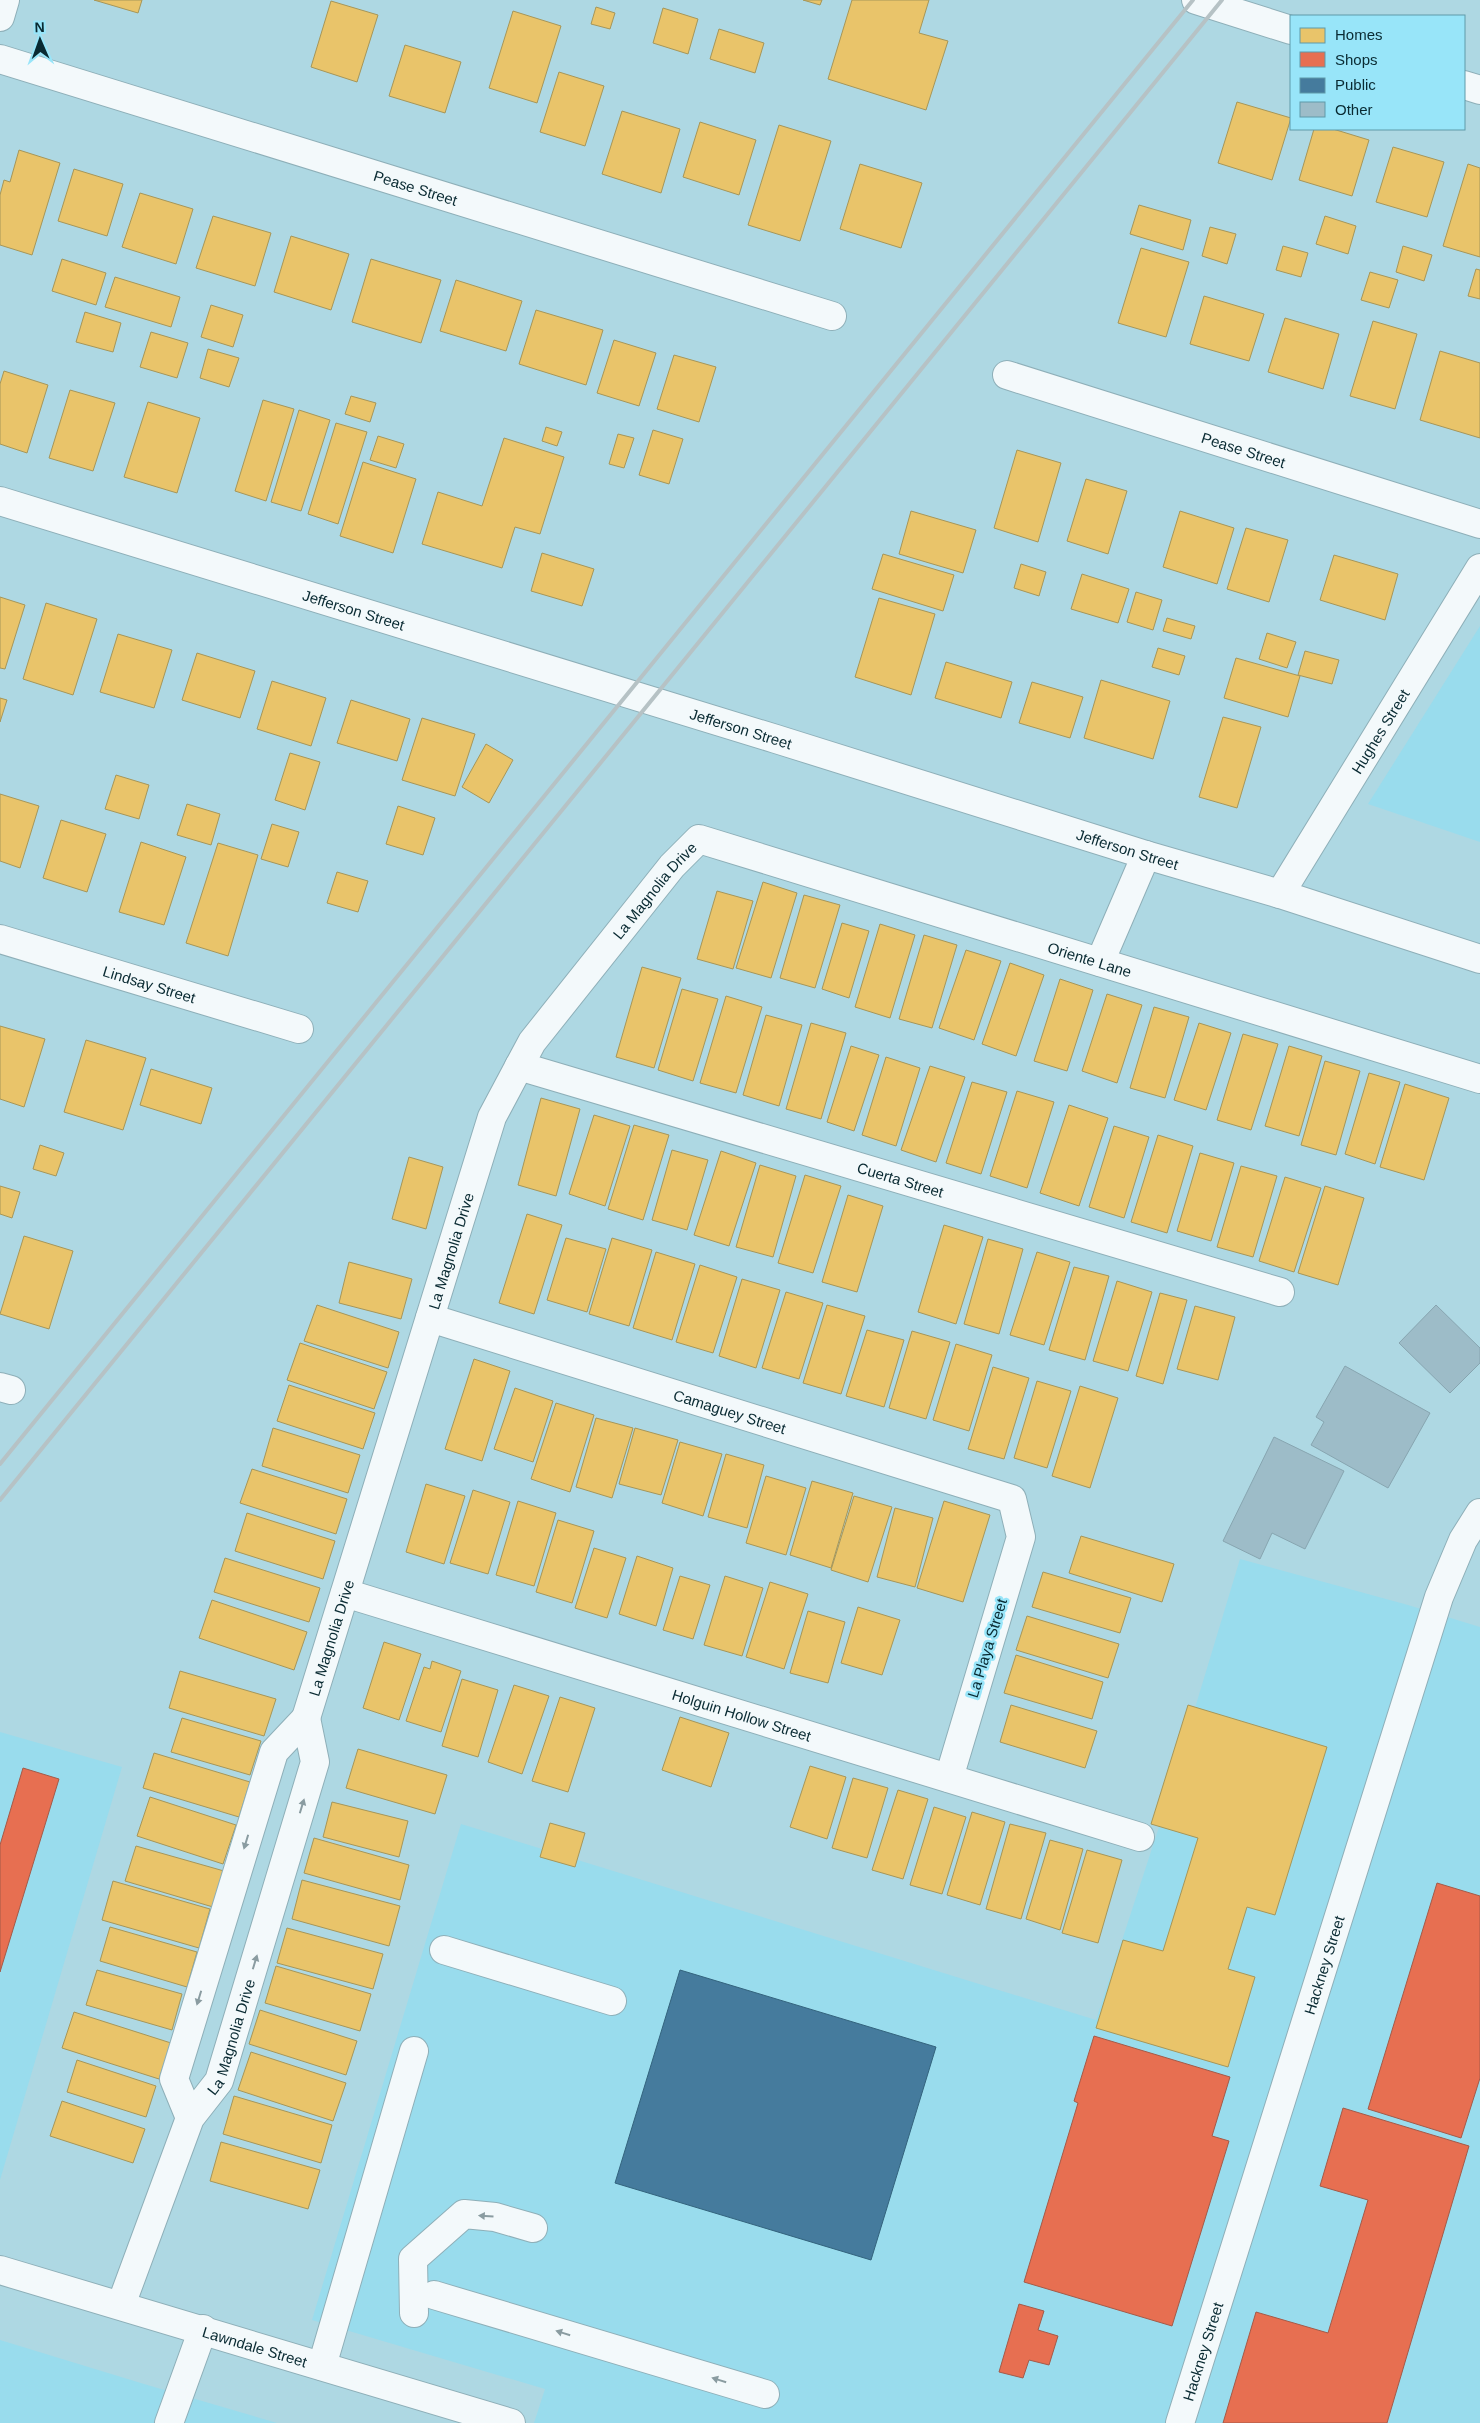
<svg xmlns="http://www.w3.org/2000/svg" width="1480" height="2423" font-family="Helvetica,sans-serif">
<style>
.built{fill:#99dced}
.homes{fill:#e9c46a;stroke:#a69659}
.shops{fill:#e76f51;stroke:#a45a48}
.public{fill:#457b9d;stroke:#33637d}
.building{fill:#9dbcc8;stroke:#87a5b0}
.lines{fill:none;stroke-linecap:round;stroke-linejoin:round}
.minor-casing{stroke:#8eafb8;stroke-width:30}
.major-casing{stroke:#8eafb8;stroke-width:30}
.minor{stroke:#f3f9fb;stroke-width:28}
.major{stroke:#f3f9fb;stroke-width:28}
.rail{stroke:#b6c2c5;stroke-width:4}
.oneway{fill:#8a9ca1}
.labels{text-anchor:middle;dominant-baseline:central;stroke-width:5;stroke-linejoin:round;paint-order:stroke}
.street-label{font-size:15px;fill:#092a32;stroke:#98e5f9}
</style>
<rect width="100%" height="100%" fill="#aed8e3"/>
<g class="built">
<path d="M1480,626V842L1368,804Z"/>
<path d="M1240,1559L1408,1605L1480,1627V2423H534L545,2389L312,2320L461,1824L1096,2020L1159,1827Z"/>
<path d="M0,1732L122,1767L0,2180Z"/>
<path d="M0,2340L144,2384L277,2423H0Z"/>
</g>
<g class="homes">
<path d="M94,0H142L138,13Z"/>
<path d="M803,0H822L820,5Z"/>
<path d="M852,0H929L919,33L948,41L926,110L828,79Z"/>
<path d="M331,1L378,15L357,82L311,67Z"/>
<path d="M596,7L615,13L610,29L591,24Z"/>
<path d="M663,8L698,19L688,54L653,43Z"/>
<path d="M513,11L561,26L537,103L489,88Z"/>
<path d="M719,29L764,43L755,73L710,59Z"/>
<path d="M405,45L461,62L445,113L389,96Z"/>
<path d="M559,72L604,86L585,146L540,132Z"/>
<path d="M1237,102L1291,118L1272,180L1218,163Z"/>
<path d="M622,111L680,129L661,193L602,174Z"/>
<path d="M700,122L756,140L739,195L683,177Z"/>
<path d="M779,125L831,141L800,241L748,225Z"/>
<path d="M1314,129H1333L1369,140L1352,196L1299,180Z"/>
<path d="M1393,147L1444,162L1427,217L1376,202Z"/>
<path d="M19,150L60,163L32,255L0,245V195L4,180L10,182Z"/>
<path d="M860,164L922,183L901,248L840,229Z"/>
<path d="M1468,164L1480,168V257L1443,246Z"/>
<path d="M74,169L123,184L107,236L58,221Z"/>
<path d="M140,193L193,209L176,264L122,247Z"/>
<path d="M1139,205L1191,220L1183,250L1130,234Z"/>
<path d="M213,216L271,233L255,286L196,268Z"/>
<path d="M1325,216L1356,226L1348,254L1316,244Z"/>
<path d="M1210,227L1236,234L1227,264L1202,256Z"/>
<path d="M291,236L349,254L331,310L274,292Z"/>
<path d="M1283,246L1308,253L1301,277L1276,270Z"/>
<path d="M1403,246L1432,255L1424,281L1396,272Z"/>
<path d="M1141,248L1189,262L1166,337L1118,323Z"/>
<path d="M62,259L106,273L96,305L52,291Z"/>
<path d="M371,259L441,280L421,343L352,322Z"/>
<path d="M1476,269L1480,270V299L1468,296Z"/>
<path d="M1370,272L1398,280L1389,308L1361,300Z"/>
<path d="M115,277L180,297L171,327L105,307Z"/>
<path d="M456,280L522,301L506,351L440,331Z"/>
<path d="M1204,296L1264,314L1249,361L1190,344Z"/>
<path d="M211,305L243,315L233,347L201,337Z"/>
<path d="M536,310L603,330L586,385L519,364Z"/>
<path d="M85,312L121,323L113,352L76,342Z"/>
<path d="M1285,318L1339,334L1323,389L1268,372Z"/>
<path d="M1373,321L1417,334L1395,409L1350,396Z"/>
<path d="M151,332L188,343L177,378L140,367Z"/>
<path d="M614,340L656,353L639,406L597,393Z"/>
<path d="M208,349L239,358L229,387L200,378Z"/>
<path d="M1440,351L1480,363V438L1420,420Z"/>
<path d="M674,355L716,367L699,422L657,409Z"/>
<path d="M4,371L48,385L27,453L0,444V384Z"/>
<path d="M70,390L115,403L93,471L49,458Z"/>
<path d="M351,396L376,403L370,422L345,414Z"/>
<path d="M263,400L294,409L266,501L235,491Z"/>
<path d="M148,402L200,418L177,493L124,477Z"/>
<path d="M299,410L330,420L301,511L271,502Z"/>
<path d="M336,423L367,432L338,524L308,514Z"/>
<path d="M546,427L562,432L557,446L542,441Z"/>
<path d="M653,430L683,439L669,484L639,475Z"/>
<path d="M618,434L634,438L624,468L609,464Z"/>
<path d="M378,436L404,444L396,468L370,460Z"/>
<path d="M504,438L564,457L540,534L515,527L502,568L422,544L438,492L482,506Z"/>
<path d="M1017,450L1061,463L1038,542L994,528Z"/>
<path d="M363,462L416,479L393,553L340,536Z"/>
<path d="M1086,479L1127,491L1108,554L1067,541Z"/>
<path d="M911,511L976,530L963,573L899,554Z"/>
<path d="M1180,511L1234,528L1217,584L1163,567Z"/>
<path d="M1246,528L1288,540L1269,602L1227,589Z"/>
<path d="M542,553L594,569L582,606L531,591Z"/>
<path d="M883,554L954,575L943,611L872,589Z"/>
<path d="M1334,555L1398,574L1385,620L1320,600Z"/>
<path d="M1021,564L1046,572L1039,596L1014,588Z"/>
<path d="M1082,574L1129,589L1118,623L1071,609Z"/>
<path d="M1136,592L1162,600L1153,630L1127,622Z"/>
<path d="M0,597L25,605L5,669L0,668Z"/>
<path d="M879,598L935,614L911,695L855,677Z"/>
<path d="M46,603L97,619L73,695L23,679Z"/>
<path d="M1167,618L1195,626L1191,639L1163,631Z"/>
<path d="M1267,633L1296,642L1287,668L1259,659Z"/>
<path d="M118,634L172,650L154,708L100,692Z"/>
<path d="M1158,648L1185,656L1179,675L1152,667Z"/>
<path d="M1305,651L1339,660L1332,684L1298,675Z"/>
<path d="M197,653L255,671L240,718L182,700Z"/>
<path d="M1236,658L1300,676L1288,717L1224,698Z"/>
<path d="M946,662L1012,682L1001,718L935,698Z"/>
<path d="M1101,680L1170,701L1153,759L1084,738Z"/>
<path d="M272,681L326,698L311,746L257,729Z"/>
<path d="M1032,682L1083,697L1070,738L1019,723Z"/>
<path d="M0,698L7,700L0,722Z"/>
<path d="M351,700L410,719L397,761L337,743Z"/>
<path d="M1223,717L1261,727L1237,808L1199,797Z"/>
<path d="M422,718L475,734L455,796L402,780Z"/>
<path d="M486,744L513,760L489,803L462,787Z"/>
<path d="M290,753L320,762L305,810L275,800Z"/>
<path d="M116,775L149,785L139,819L105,809Z"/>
<path d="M0,794L39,806L20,868L0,861Z"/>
<path d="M187,804L220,814L211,845L177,835Z"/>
<path d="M398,806L435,818L423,855L386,844Z"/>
<path d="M61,820L106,834L87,892L43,878Z"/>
<path d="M272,824L299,832L288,867L261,859Z"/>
<path d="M141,842L186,857L164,925L119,912Z"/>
<path d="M218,843L258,855L228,956L186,943Z"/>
<path d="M337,872L368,881L358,912L327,903Z"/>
<path d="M763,882L797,893L771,978L736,968Z"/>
<path d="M717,891L753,901L733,969L697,959Z"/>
<path d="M804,895L840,905L815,988L780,978Z"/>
<path d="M842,923L869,931L849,998L822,989Z"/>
<path d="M880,924L915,935L890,1018L855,1007Z"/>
<path d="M924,935L957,945L932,1028L899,1019Z"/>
<path d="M966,950L1001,961L974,1040L939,1028Z"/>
<path d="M1010,963L1044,975L1016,1056L982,1044Z"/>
<path d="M642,967L681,978L654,1068L616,1057Z"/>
<path d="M1060,979L1093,990L1067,1071L1034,1061Z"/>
<path d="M682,989L718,999L693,1081L658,1070Z"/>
<path d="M1107,994L1142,1005L1117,1083L1082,1071Z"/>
<path d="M726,996L762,1007L736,1093L700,1083Z"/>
<path d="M1154,1007L1189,1017L1165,1098L1130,1088Z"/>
<path d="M766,1015L802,1025L779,1106L743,1095Z"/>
<path d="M811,1023L846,1033L821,1119L786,1109Z"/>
<path d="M1199,1023L1231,1033L1206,1110L1174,1100Z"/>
<path d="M0,1026L45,1039L24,1107L0,1099Z"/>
<path d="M1243,1034L1278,1044L1251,1130L1217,1120Z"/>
<path d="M86,1040L146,1058L123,1130L64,1112Z"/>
<path d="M851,1046L879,1055L854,1131L827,1122Z"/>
<path d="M1289,1046L1322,1056L1299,1136L1265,1126Z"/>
<path d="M886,1057L920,1068L896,1146L862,1135Z"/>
<path d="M1325,1061L1360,1071L1336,1155L1301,1145Z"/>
<path d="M930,1066L965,1077L936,1162L901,1150Z"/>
<path d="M151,1069L212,1088L201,1124L140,1105Z"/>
<path d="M1369,1073L1400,1082L1375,1164L1345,1154Z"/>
<path d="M972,1082L1007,1092L981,1174L946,1163Z"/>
<path d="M1405,1084L1449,1098L1424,1180L1380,1167Z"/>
<path d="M1017,1091L1054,1102L1027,1188L990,1176Z"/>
<path d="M541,1098L580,1109L556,1196L518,1185Z"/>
<path d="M1069,1105L1108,1118L1079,1206L1040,1193Z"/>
<path d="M594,1115L630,1126L605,1206L569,1194Z"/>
<path d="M634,1125L669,1135L643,1220L608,1209Z"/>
<path d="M1114,1126L1149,1137L1124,1218L1089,1207Z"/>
<path d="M1158,1135L1193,1146L1167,1233L1131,1222Z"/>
<path d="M40,1145L64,1153L56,1176L33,1169Z"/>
<path d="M672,1150L708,1160L687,1230L652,1220Z"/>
<path d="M721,1151L756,1163L729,1246L694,1235Z"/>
<path d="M1200,1153L1234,1163L1211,1241L1177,1231Z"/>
<path d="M409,1157L443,1167L426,1229L392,1219Z"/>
<path d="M760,1165L796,1176L773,1257L736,1247Z"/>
<path d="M1241,1166L1277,1176L1253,1257L1217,1247Z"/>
<path d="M805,1175L841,1186L813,1273L778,1263Z"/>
<path d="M1285,1177L1321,1188L1294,1272L1259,1261Z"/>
<path d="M0,1186L20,1192L12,1218L0,1214Z"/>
<path d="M1325,1186L1364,1198L1338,1285L1298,1273Z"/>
<path d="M848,1195L883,1206L857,1292L822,1282Z"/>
<path d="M527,1214L562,1225L534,1314L499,1303Z"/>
<path d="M944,1225L983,1237L956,1324L918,1312Z"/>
<path d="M24,1236L73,1251L49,1329L0,1314Z"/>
<path d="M566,1238L606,1249L587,1312L547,1300Z"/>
<path d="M612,1238L652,1250L629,1326L589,1314Z"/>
<path d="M988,1239L1023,1249L999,1334L964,1324Z"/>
<path d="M656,1252L695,1264L672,1340L633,1328Z"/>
<path d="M1037,1252L1070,1262L1044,1345L1010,1335Z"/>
<path d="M349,1262L412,1279L401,1319L339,1303Z"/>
<path d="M700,1265L737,1277L713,1353L676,1342Z"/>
<path d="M1074,1267L1109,1276L1085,1360L1049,1350Z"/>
<path d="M742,1279L780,1290L756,1368L719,1356Z"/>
<path d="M1117,1281L1152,1292L1128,1371L1093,1361Z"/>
<path d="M786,1292L823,1303L799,1379L762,1368Z"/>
<path d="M1160,1293L1187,1300L1163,1384L1136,1376Z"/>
<path d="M317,1305L399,1332L388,1368L304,1341Z"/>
<path d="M827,1305L865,1316L841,1394L803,1383Z"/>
<path d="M1195,1306L1235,1317L1218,1380L1177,1369Z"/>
<path d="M867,1330L904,1340L884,1407L846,1396Z"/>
<path d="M912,1331L950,1342L926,1419L889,1408Z"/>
<path d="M300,1343L387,1372L374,1409L287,1380Z"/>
<path d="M956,1344L992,1355L969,1431L933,1420Z"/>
<path d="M474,1359L510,1371L482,1461L445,1449Z"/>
<path d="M993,1367L1029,1378L1004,1459L968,1449Z"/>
<path d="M1037,1381L1071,1391L1047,1468L1014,1458Z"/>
<path d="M289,1385L375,1413L363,1449L277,1421Z"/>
<path d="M1080,1386L1118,1398L1090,1488L1052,1476Z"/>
<path d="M515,1388L553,1401L533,1462L494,1449Z"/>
<path d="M556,1403L594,1415L570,1492L531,1479Z"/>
<path d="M596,1418L633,1428L612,1498L576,1487Z"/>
<path d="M273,1428L360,1455L348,1493L262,1466Z"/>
<path d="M635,1428L678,1440L661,1495L619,1484Z"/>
<path d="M680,1442L722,1454L703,1516L662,1503Z"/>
<path d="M726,1454L764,1465L747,1528L708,1517Z"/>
<path d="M252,1469L347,1499L336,1534L240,1503Z"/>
<path d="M766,1476L806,1488L786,1555L746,1543Z"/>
<path d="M812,1481L853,1493L831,1568L790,1555Z"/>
<path d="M426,1484L465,1496L444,1564L406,1552Z"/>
<path d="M473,1490L510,1502L488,1574L450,1563Z"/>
<path d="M854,1496L892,1507L868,1582L831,1570Z"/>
<path d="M518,1501L556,1513L534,1586L496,1575Z"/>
<path d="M944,1501L990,1515L963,1602L917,1588Z"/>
<path d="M895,1508L933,1518L915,1587L877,1577Z"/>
<path d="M247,1513L335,1541L323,1579L235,1551Z"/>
<path d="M558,1520L594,1531L572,1603L536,1592Z"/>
<path d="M1081,1536L1174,1564L1162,1602L1069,1573Z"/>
<path d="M594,1548L626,1558L607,1618L575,1608Z"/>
<path d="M637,1556L673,1568L656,1626L619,1614Z"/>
<path d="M225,1558L320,1588L309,1622L214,1592Z"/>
<path d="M1043,1572L1131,1598L1120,1633L1032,1607Z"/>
<path d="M680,1576L710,1585L693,1639L663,1630Z"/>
<path d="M725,1576L763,1588L742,1656L704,1645Z"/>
<path d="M770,1582L808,1594L784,1669L746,1657Z"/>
<path d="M212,1600L307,1632L294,1670L199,1638Z"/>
<path d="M858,1607L900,1620L882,1675L841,1663Z"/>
<path d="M808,1611L845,1622L828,1683L790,1673Z"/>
<path d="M1027,1616L1119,1644L1108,1678L1016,1650Z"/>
<path d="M384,1642L421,1654L399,1720L363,1708Z"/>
<path d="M1016,1655L1103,1682L1092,1719L1004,1693Z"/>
<path d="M432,1661L461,1671L441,1732L406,1721L424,1667L430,1669Z"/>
<path d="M180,1671L276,1699L264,1736L169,1708Z"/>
<path d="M462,1679L498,1690L478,1757L442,1746Z"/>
<path d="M514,1685L549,1696L522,1774L488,1762Z"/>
<path d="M560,1697L595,1708L568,1792L532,1781Z"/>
<path d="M1011,1705L1097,1731L1085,1768L1000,1742Z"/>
<path d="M1188,1705L1327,1747L1275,1915L1247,1907L1228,1969L1255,1977L1228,2067L1096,2028L1123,1940L1163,1951L1198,1838L1151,1824Z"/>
<path d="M680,1717L729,1733L711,1787L662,1770Z"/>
<path d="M182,1718L261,1741L250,1775L171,1752Z"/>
<path d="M358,1749L447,1775L435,1814L346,1788Z"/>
<path d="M154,1753L250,1782L239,1817L143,1788Z"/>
<path d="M810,1766L846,1777L827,1839L790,1827Z"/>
<path d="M853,1778L888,1788L867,1858L832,1848Z"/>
<path d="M898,1790L928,1799L903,1879L872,1870Z"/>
<path d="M150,1797L236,1825L223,1864L137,1836Z"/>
<path d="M332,1802L408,1821L399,1857L323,1837Z"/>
<path d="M934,1807L966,1817L942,1894L910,1885Z"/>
<path d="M972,1812L1005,1822L980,1905L947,1895Z"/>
<path d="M550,1823L585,1833L575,1867L540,1857Z"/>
<path d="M1010,1824L1046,1833L1021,1919L986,1909Z"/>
<path d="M314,1838L409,1865L400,1900L304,1873Z"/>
<path d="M1050,1840L1083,1849L1060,1930L1026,1919Z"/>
<path d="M136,1846L224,1871L213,1907L125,1881Z"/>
<path d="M1087,1850L1122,1860L1098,1943L1062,1933Z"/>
<path d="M302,1880L400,1906L389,1946L292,1919Z"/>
<path d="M113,1881L210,1909L199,1948L102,1920Z"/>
<path d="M110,1927L197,1952L187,1987L100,1961Z"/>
<path d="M287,1928L383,1954L373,1989L277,1963Z"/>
<path d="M276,1966L371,1994L360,2031L265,2003Z"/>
<path d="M97,1970L182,1994L172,2030L86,2005Z"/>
<path d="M260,2010L357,2041L346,2075L249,2044Z"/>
<path d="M74,2012L171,2043L159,2079L62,2048Z"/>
<path d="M251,2052L346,2083L333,2121L238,2090Z"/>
<path d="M77,2060L156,2086L146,2117L67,2092Z"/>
<path d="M234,2096L332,2125L321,2163L223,2134Z"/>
<path d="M62,2101L145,2129L133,2163L50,2136Z"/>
<path d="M221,2142L320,2170L308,2209L210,2181Z"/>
</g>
<g class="shops">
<path d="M23,1768L59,1779L0,1972V1845Z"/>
<path d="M1437,1883L1480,1896V2078L1461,2138L1368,2109Z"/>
<path d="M1094,2036L1230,2077L1212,2136L1229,2141L1172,2326L1024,2282L1078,2103L1074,2101Z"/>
<path d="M1343,2108L1469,2146L1387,2423H1223L1256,2312L1328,2333L1368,2200L1320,2186Z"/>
<path d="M1019,2304L1044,2311L1038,2330L1058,2336L1049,2365L1029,2360L1023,2378L999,2372Z"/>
</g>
<path class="public" d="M680,1970L936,2047L871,2260L615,2183Z"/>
<g class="building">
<path d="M1436,1305L1480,1348V1363L1450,1393L1399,1343Z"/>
<path d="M1345,1366L1430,1413L1388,1488L1311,1445L1324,1422L1316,1417Z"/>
<path d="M1274,1437L1344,1471L1305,1549L1272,1533L1260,1559L1223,1541Z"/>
</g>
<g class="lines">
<g class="minor-casing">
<g id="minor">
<path d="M1196,0L1291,30"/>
<path d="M0,17L5,0"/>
<path id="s1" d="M0,59L832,316"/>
<path d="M1464,85L1480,90"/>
<path id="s2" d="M1007,375L1480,524"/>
<path id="s3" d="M0,501L776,739L1146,855L1280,894L1480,959"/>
<path id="s4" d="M1280,894L1480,568"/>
<path id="s5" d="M0,939L299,1029"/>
<path d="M1100,962L1146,855"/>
<path id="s6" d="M519,1066L1280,1292"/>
<path id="s7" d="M430,1318L1012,1499L1021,1537L949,1778"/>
<path d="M0,1387L11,1390"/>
<path id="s8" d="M345,1593L1140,1837"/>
<path id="s9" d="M306,1718L492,1117L532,1042L672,866L699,839L1480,1079"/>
<path d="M444,1950L612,2001"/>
<path d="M434,2295L765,2394"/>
<path id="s10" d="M121,2305L190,2118L219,2081L315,1762L306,1718L274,1752L174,2079L190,2118"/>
<path d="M414,2313L413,2259L464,2214L495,2217L533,2228"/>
<path d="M322,2366L414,2051"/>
<path d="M169,2423L203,2329"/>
<path id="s11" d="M1180,2423L1439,1597L1463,1540L1480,1513"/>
</g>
</g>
<g class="major-casing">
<g id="major">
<path id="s12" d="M0,2270L511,2423"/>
</g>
</g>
<use href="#minor" class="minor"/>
<use href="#major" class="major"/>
<g class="rail">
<path d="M0,1464L1193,0"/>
<path d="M0,1500L1222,0"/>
</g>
</g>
<defs><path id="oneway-solid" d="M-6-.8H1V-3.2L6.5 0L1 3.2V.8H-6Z" transform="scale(1.25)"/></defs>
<g class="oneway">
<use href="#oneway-solid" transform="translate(302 1806) rotate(-73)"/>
<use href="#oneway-solid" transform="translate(246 1842) rotate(107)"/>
<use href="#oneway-solid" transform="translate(255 1962) rotate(-73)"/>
<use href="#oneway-solid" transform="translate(199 1998) rotate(107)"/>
<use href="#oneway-solid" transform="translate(486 2216) rotate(-176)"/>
<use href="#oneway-solid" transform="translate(563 2333) rotate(-163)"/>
<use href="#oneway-solid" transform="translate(719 2380) rotate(-163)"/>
</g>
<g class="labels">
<g class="street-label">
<text stroke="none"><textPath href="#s1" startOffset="435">Pease Street</textPath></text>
<text stroke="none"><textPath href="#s2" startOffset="248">Pease Street</textPath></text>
<text stroke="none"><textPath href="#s3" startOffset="370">Jefferson Street</textPath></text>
<text stroke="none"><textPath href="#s3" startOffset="775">Jefferson Street</textPath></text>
<text stroke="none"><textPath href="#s4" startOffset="191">Hughes Street</textPath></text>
<text stroke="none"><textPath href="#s3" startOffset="1180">Jefferson Street</textPath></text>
<text stroke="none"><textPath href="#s9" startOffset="909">La Magnolia Drive</textPath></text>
<text stroke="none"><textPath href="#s9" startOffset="1386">Oriente Lane</textPath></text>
<text stroke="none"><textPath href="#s5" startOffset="156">Lindsay Street</textPath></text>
<text stroke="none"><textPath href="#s6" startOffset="398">Cuerta Street</textPath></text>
<text stroke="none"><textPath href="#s9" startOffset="489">La Magnolia Drive</textPath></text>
<text stroke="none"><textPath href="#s7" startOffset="314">Camaguey Street</textPath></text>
<text stroke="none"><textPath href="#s9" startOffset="84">La Magnolia Drive</textPath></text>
<text transform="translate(987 1648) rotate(-73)">La Playa Street</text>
<text stroke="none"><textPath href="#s8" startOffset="415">Holguin Hollow Street</textPath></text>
<text stroke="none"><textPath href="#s11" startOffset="480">Hackney Street</textPath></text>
<text stroke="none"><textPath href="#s10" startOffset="292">La Magnolia Drive</textPath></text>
<text stroke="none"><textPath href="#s12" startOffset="266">Lawndale Street</textPath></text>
<text stroke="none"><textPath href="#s11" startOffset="75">Hackney Street</textPath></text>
</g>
</g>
<rect x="1290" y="15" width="175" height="115" fill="#98e5f9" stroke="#5f9aa9"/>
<rect x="1300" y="28" width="25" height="15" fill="#e9c46a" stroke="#5f9aa9"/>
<text x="1335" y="40" font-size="15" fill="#092a32">Homes</text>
<rect x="1300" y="52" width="25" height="15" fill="#e76f51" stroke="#5f9aa9"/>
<text x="1335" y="65" font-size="15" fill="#092a32">Shops</text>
<rect x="1300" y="78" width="25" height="15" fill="#457b9d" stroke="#5f9aa9"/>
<text x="1335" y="90" font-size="15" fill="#092a32">Public</text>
<rect x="1300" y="102" width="25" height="15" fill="#9dbcc8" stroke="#5f9aa9"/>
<text x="1335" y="115" font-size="15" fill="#092a32">Other</text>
<g transform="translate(40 40) rotate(358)" stroke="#98e5f9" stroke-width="4" paint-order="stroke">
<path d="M0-4L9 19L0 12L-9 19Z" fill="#092a32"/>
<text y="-8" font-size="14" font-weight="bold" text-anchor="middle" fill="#092a32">N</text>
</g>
</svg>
